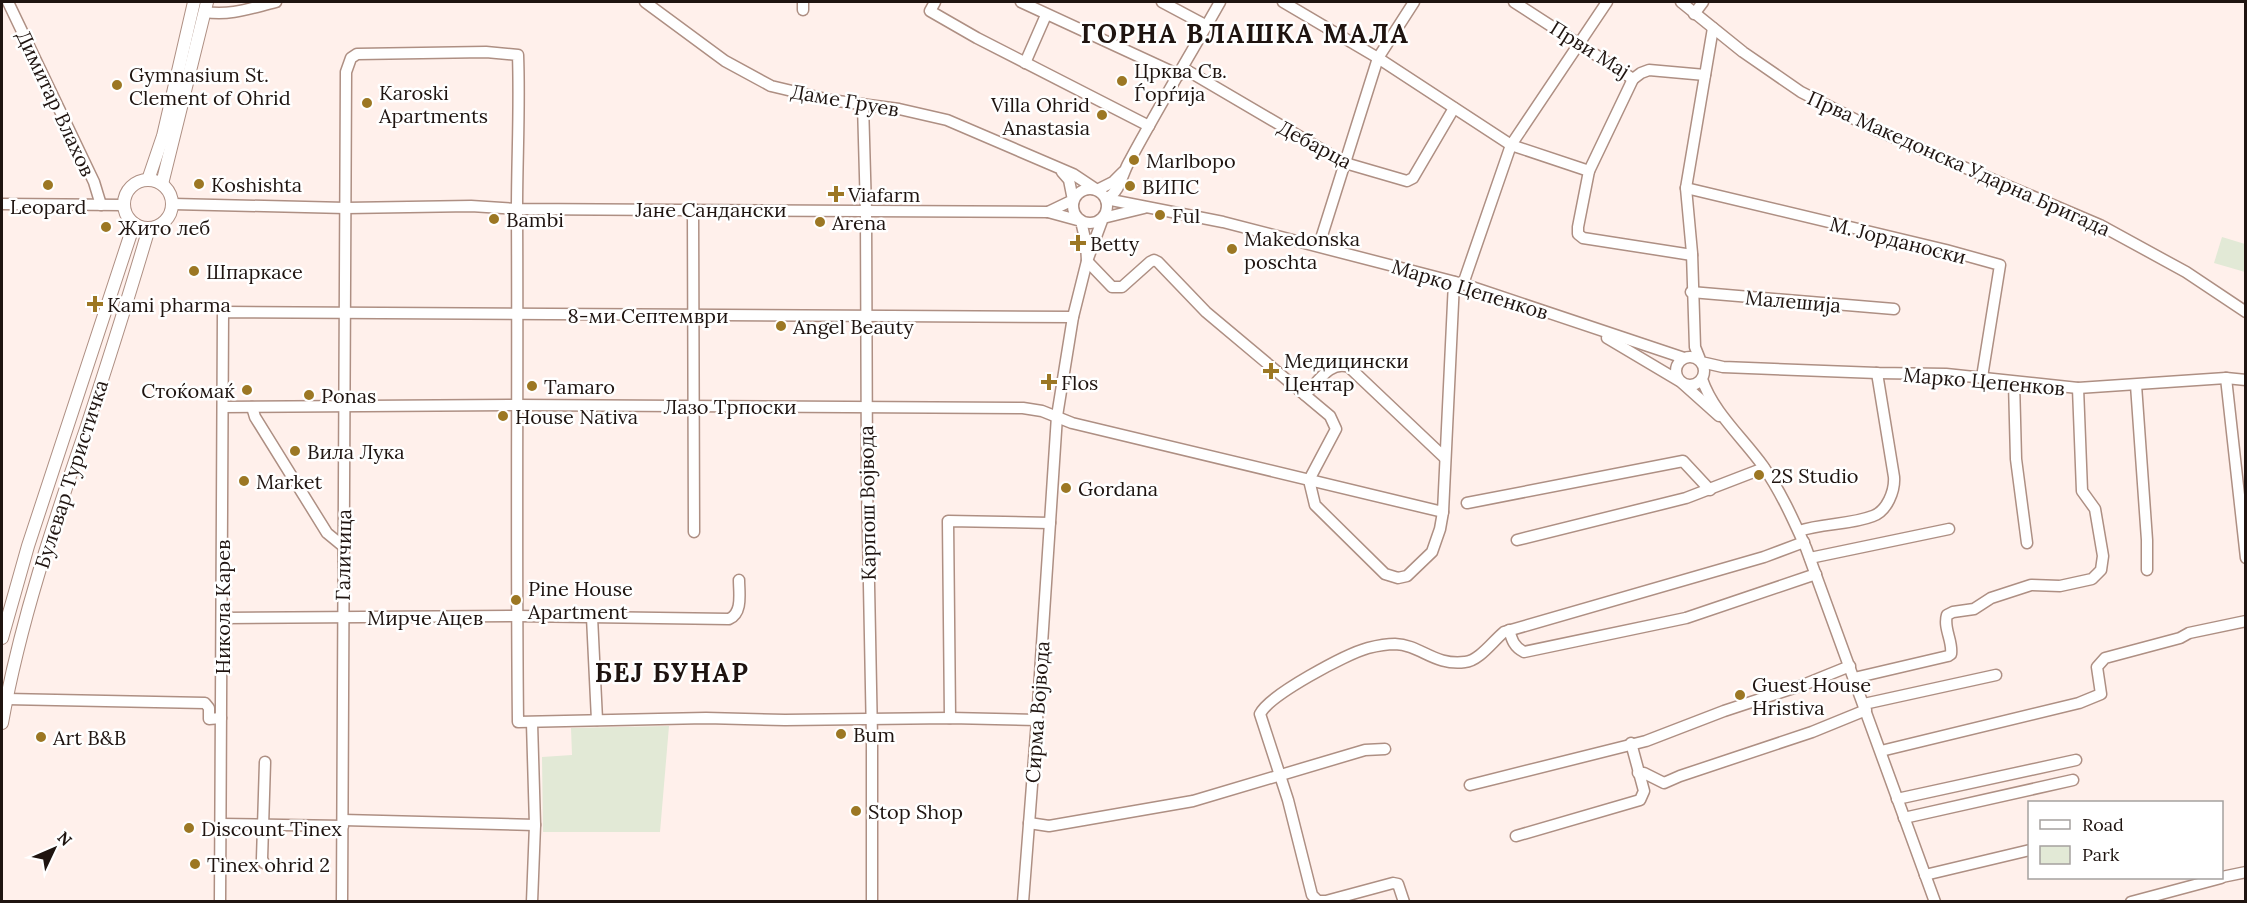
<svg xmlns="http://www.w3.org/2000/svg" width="2247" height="903" font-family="Lora,serif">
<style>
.green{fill:#e2e9d6}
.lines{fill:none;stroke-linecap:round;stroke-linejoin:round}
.minor-casing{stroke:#ae8f83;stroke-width:13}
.major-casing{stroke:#ae8f83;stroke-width:14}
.minor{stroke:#fff;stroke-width:10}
.major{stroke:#fff;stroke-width:12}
.poi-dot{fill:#9c7723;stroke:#fff;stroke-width:2}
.labels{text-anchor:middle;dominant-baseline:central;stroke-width:5;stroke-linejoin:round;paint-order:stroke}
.street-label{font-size:20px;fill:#1f1410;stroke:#fff}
.poi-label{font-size:20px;fill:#1f1410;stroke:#fff;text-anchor:start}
.district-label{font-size:26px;font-weight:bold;letter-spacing:1.5px;fill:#1f1410;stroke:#fff}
</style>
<rect width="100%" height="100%" fill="#fff0eb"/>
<g class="green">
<path d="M2222,237L2245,244V272L2214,263Z"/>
<path d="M669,726L660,832H543L542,757L572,755L571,728Z"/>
</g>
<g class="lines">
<g class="minor-casing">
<g id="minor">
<path d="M8,2L94,182L101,205"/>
<path d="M645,2L725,61L771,86L830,100L899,109L947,120L1073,174L1097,190L1113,182L1123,172"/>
<path d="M803,2V10"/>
<path d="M935,2L930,11L977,38L1149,126"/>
<path d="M1021,2L1179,75"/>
<path d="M1162,2L1207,26"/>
<path d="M1283,2L1378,58L1511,145L1589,171L1578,227V234L1583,238L1692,255"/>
<path d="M1514,2L1633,79L1641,73L1649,70L1705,75"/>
<path d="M1681,2L1743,52L1801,92L1874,129L2100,225L2186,272L2246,312"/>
<path d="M205,12C231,16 251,8 276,2"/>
<path d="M1694,14L1703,2"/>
<path d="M1713,28L1686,188L1692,253L1695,347L1701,362L1723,367L1877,373L1946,374L2078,388L2226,378L2246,380"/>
<path d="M1025,63L1046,15"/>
<path d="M1183,68L1345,163L1407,181L1413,178L1454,108"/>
<path d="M863,104L866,211L867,483L872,738V902"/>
<path d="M1589,171L1633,79"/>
<path d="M1686,188L1946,250L2000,265L1982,377"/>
<circle cx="1090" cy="206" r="17"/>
<path d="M1106,199L1223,222L1463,284L1684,358"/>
<path d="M1106,199C1121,191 1121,176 1129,162C1158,108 1190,55 1220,2"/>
<path d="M2,204L124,205"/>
<path d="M173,204L346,208L471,206L517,209L1048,212L1081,221L1086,243L1087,261L1112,287H1122L1150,262L1154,260L1158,262L1206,312L1330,416L1336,429L1309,480L1315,505L1385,574L1398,578L1407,576L1432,552L1440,529L1443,512"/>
<path d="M693,208L694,532"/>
<path d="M1048,212L1073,200L1069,180L1062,172"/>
<path d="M1319,245L1378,58L1414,2"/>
<path d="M1463,284L1511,145L1607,2"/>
<path d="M1691,292L1894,309"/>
<path d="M1607,338L1681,382L1719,416"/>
<circle cx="1690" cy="371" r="14"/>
<path d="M2226,378L2246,558"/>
<path d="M1702,379C1713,412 1743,438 1763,466C1781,492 1793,519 1806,548L1935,902"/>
<path d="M2014,382L2016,459L2027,543"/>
<path d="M2136,385L2147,540V570"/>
<path d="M1305,395C1318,382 1330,360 1349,367L1445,458"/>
<path d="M223,407L517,405L1023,408L1042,411L1072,423L1443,512L1454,282"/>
<path d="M252,407L255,417L327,533L344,547"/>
<path d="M1467,503L1683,461L1710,490"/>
<path d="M1799,531C1822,523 1850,525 1873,516C1887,511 1895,491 1894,477L1877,373"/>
<path d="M1517,540L1686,498L1764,468"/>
<path d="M1810,558L1949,529"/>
<path d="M592,617L597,720"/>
<path d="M222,618L517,616L729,619C743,613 739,593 739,580"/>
<path d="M1509,630C1512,640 1514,647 1524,652L1686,618L1816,574"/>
<path d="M1854,678L1948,656L1951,654C1953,641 1943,628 1947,615L1953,612L1974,609L1991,598L2031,585L2060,586L2092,579L2101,570L2103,556L2095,509L2082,491L2078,388"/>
<path d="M6,699L205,703L209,708V719L221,718"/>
<path d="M1864,704L1996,675"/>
<path d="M950,718L948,521L1050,523"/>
<path d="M532,723L535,825L532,902"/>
<path d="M1881,751L2079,703L2101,694L2097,667L2105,658L2180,638L2189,633L2246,621"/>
<path d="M1638,773H1644L1664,783L1680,776L1812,732L1866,710"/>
<path d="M1470,785L1646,741L1724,711L1803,685L1850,666"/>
<path d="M1897,799L2076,760"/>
<path d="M1904,818L2073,780"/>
<path d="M343,820L535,825"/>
<path d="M1029,823L1049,826L1193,801L1365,750L1385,749"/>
<path d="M221,824L343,826"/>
<path d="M1516,836L1640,800L1644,791L1631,743"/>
<path d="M264,863L262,859L265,762"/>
<path d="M1925,875L2030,850"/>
<path d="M2222,877L2246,872"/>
<path d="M220,902L223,312L1073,317"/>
<path d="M342,902L346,72L351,58L357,54L486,52L518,55C520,107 517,158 517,209C518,380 516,551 518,722L706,718L785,720L950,718L1037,720"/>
<path d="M1023,902L1037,720L1057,416L1073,317L1087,261L1103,218L1144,208"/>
<path d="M1404,902L1398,884L1393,883L1326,901H1318L1312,895L1288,800L1260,714C1269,695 1346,654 1368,648C1376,646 1387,644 1395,644C1421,645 1434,666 1465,662C1479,661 1493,641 1504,632L1764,557L1804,542"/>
<path d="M2131,902L2221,878"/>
</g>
</g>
<g class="major-casing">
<g id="major">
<circle cx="148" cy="204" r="24"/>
<path d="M148,180L163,136L194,2"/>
<path d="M162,184L207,2"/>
<path d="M2,638L28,546L134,224"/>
<path d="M2,723C20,622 53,525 86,429C108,362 129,296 149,228"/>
</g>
</g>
<use href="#minor" class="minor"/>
<use href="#major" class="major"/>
</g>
<g class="poi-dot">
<circle cx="1122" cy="81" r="6"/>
<circle cx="117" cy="85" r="6"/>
<circle cx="367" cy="103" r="6"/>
<circle cx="1102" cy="115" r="6"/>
<circle cx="1134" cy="160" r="6"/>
<circle cx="199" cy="184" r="6"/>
<circle cx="48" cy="185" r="6"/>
<circle cx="1130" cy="186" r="6"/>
<path d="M833 185h6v6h6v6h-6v6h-6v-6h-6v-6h6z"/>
<circle cx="1160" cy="215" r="6"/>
<circle cx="494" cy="219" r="6"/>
<circle cx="820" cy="222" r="6"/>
<circle cx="106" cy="227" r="6"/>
<path d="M1075 234h6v6h6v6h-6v6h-6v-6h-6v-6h6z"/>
<circle cx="1232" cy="249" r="6"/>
<circle cx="194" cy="271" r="6"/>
<path d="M92 295h6v6h6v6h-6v6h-6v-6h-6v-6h6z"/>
<circle cx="781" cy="326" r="6"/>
<path d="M1268 362h6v6h6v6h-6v6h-6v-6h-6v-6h6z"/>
<path d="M1046 373h6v6h6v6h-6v6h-6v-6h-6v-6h6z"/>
<circle cx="532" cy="386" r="6"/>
<circle cx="247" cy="390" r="6"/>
<circle cx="309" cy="395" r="6"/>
<circle cx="503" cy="416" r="6"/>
<circle cx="295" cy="451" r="6"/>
<circle cx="1759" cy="475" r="6"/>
<circle cx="244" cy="481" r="6"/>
<circle cx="1066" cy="488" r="6"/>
<circle cx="516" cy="600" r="6"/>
<circle cx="1740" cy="695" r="6"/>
<circle cx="841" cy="734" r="6"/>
<circle cx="41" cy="737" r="6"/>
<circle cx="856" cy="811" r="6"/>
<circle cx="189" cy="828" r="6"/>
<circle cx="195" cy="864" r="6"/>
</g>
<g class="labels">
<g class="street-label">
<text transform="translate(1590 49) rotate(32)">Први Мај</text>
<text transform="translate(845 100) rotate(10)">Даме Груев</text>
<text transform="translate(56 103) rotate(65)">Димитар Влахов</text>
<text transform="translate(1315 144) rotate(28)">Дебарца</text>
<text transform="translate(1959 163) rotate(24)">Прва Македонска Ударна Бригада</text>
<text x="711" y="209">Јане Сандански</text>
<text transform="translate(1898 240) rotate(14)">М. Јорданоски</text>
<text transform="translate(1470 289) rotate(17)">Марко Цепенков</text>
<text transform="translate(1793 301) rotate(5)">Малешија</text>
<text x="648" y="315">8-ми Септември</text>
<text transform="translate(1984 381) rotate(5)">Марко Цепенков</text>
<text x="730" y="406">Лазо Трпоски</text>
<text transform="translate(71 474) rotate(-72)">Булевар Туристичка</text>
<text transform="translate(867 503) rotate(-91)">Карпош Војвода</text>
<text transform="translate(343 555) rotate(-89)">Галичица</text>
<text transform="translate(222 607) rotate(-90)">Никола Карев</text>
<text x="425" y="617">Мирче Ацев</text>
<text transform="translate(1037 712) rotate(-86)">Сирма Војвода</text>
</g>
<g class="poi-label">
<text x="1134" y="70">Црква Св.<tspan x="1134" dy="23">Ѓoрѓијa</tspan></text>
<text x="129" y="74">Gymnasium St.<tspan x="129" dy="23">Clement of Ohrid</tspan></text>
<text x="379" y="92">Karoski<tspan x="379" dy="23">Apartments</tspan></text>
<text x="1090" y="104" text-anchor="end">Villa Ohrid<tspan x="1090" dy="23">Anastasia</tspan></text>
<text x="1146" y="160">Marlbopo</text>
<text x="211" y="184">Koshishta</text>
<text x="1142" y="186">ВИПС</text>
<text x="848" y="194">Viafarm</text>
<text x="48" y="206" text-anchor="middle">Leopard</text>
<text x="1172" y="215">Ful</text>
<text x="506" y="219">Bambi</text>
<text x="832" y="222">Arena</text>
<text x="118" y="227">Жито леб</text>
<text x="1244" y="238">Makedonska<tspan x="1244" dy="23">poschta</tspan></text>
<text x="1090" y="243">Betty</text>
<text x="206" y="271">Шпаркасе</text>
<text x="107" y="304">Kami pharma</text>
<text x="793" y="326">Angel Beauty</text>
<text x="1284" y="360">Медицински<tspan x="1284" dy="23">Центар</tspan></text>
<text x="1061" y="382">Flos</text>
<text x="544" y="386">Tamaro</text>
<text x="235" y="390" text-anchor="end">Стоќомаќ</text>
<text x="321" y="395">Ponas</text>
<text x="515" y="416">House Nativa</text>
<text x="307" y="451">Вила Лука</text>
<text x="1771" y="475">2S Studio</text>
<text x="256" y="481">Market</text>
<text x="1078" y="488">Gordana</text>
<text x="528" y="588">Pine House<tspan x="528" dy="23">Apartment</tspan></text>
<text x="1752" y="684">Guest House<tspan x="1752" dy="23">Hristiva</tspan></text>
<text x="853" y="734">Bum</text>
<text x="53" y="737">Art B&amp;B</text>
<text x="868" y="811">Stop Shop</text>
<text x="201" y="828">Discount Tinex</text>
<text x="207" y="864">Tinex ohrid 2</text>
</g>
<g class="district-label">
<text x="1245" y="33">ГОРНА ВЛАШКА МАЛА</text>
<text x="672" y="672">БЕЈ БУНАР</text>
</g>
</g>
<rect width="2247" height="903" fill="none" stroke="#1f1410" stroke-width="6"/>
<rect x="2028" y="801" width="195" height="78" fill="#ffffff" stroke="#a5a19f" stroke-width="1.5"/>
<rect x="2040" y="820" width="30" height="9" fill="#ffffff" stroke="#a5a19f" stroke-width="1.5"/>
<text x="2082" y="831" font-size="18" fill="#1f1410">Road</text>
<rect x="2040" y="846" width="30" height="18" fill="#e2e9d6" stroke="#a5a19f" stroke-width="1.5"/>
<text x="2082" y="861" font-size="18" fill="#1f1410">Park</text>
<g transform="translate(54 849) rotate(46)" stroke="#ffffff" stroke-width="4.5" paint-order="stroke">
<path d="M0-4.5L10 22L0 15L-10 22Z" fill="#1f1410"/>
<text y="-9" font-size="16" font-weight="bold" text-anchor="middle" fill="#1f1410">N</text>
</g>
</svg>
